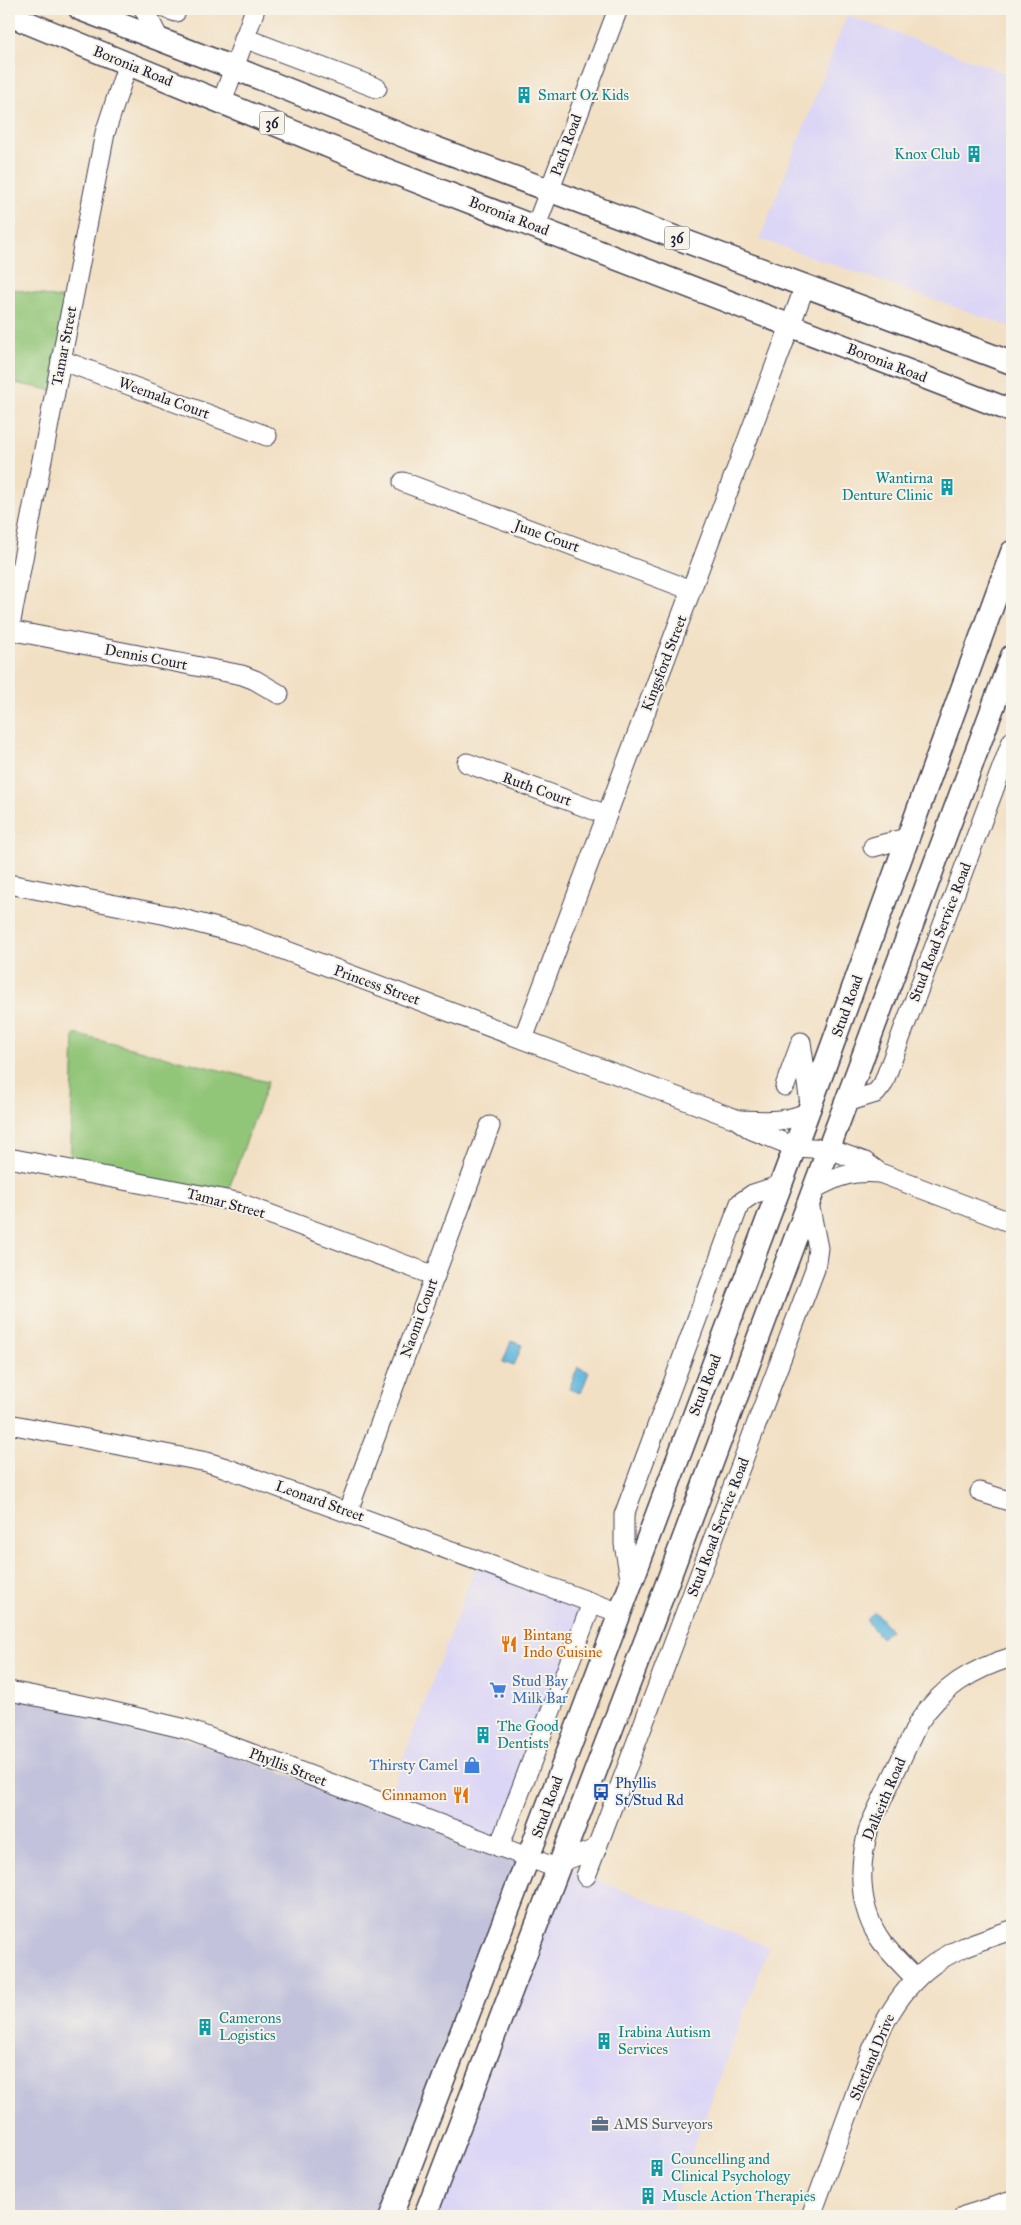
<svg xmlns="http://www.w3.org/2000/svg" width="1021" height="2225" font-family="'IM FELL Great Primer',serif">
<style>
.built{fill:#dcd6f6}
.industrial{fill:#c2c2dc}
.green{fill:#91c577;stroke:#5a7459}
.water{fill:#5fb6dc;stroke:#406c8c}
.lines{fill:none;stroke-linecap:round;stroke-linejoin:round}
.minor-casing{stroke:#413e50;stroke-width:21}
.major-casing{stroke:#413e50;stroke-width:25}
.minor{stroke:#fff;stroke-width:19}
.major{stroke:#fff;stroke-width:22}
.labels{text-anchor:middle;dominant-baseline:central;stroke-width:4;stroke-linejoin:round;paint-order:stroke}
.shield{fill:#f7f3e8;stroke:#62616f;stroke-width:1}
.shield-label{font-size:14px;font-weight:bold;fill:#22223b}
.street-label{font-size:15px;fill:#22223b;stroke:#f7f3e8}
.culture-label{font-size:15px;fill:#0d838f;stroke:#f7f3e8;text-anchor:start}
.food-label{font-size:15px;fill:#c56008;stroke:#f7f3e8;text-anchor:start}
.shop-label{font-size:15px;fill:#366cbe;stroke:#f7f3e8;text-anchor:start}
.transit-label{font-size:15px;fill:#164399;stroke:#f7f3e8;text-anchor:start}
.service-label{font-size:15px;fill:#4e5e75;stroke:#f7f3e8;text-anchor:start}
</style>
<rect width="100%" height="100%" fill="#f7f3e8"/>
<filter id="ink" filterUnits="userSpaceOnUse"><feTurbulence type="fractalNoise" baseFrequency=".02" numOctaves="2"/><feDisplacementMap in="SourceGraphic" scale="10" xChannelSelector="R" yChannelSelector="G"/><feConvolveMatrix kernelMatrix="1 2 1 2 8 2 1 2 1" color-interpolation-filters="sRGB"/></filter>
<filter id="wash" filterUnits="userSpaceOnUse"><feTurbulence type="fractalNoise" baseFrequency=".0096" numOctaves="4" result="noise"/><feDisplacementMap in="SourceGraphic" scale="20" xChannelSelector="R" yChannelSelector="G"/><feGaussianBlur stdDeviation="1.12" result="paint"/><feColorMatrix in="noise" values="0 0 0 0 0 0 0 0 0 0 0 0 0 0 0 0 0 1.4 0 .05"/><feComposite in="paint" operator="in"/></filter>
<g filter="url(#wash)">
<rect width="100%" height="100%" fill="#f2e0c4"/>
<g class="built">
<path d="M847,15L1012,75V327L760,239Z"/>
<path d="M478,1560L592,1603L499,1847L386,1804Z"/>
<path d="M560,1866L769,1947L668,2216H425Z"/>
</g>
<path class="industrial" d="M9,1691L97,1708L528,1858L391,2216H9Z"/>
<g class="green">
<path d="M9,288L73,301L56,391L9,382Z"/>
<path d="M74,1034L268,1082L225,1199L70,1170Z"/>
</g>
<g class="water">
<path d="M511,1341L522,1345L514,1366L503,1362Z"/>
<path d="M578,1367L589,1372L581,1393L569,1389Z"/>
<path d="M875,1612L891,1630L881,1638L866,1620Z"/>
</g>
</g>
<g filter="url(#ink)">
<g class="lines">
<g class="minor-casing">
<g id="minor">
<path d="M144,9L159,39"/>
<path d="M167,9L176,12"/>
<path d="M244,38L377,88"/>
<path d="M222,102L255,9"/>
<path d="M536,226L618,9"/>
<path d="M61,360L267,436"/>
<path d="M403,482L691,590"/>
<path d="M9,630L242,675L255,680L279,694"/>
<path d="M9,631L105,133L128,63"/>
<path d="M467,763L607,815"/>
<path d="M873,847L910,837"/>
<path d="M9,884L167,915L244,935L736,1119L752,1130L795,1147L829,1149L865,1162L880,1173L1012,1223"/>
<path d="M523,1039L805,286"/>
<path d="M801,1042L810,1104"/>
<path d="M785,1086L800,1045"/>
<path d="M847,1102L876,1093L883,1084L1012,741"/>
<path d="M740,1120C764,1121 786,1123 808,1112"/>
<path d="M9,1158L237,1202L435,1276"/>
<path d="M814,1189C838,1176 851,1171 879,1173"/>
<path d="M9,1424L207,1462L226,1468L620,1613"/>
<path d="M980,1492L1012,1502"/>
<path d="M348,1511L490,1126"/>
<path d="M631,1584L624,1544V1515L740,1203L753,1194L781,1185"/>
<path d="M9,1691L97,1708L186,1729L559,1869"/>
<path d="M499,1847L592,1603"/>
<path d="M563,1861L596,1849"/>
<path d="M586,1876L815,1269L818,1248L809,1203"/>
<path d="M916,1979C904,1967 892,1955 882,1942C857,1908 858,1863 870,1825L918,1723C941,1688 972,1669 1012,1657"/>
<path d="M811,2216C824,2180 837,2145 850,2109C868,2059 884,2005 926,1970C951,1949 982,1940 1012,1930"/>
<path d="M964,2216L1012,2201"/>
</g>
</g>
<g class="major-casing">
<g id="major">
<path d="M80,9L234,68L414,140L1012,363"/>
<path d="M9,15L374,165L1012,411"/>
<path d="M391,2216L528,1858L808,1112L1012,552"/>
<path d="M425,2216L653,1621L1012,656"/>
</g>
</g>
<use href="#minor" class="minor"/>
<use href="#major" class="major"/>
</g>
</g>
<defs>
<g id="building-bare" transform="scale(1.35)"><path d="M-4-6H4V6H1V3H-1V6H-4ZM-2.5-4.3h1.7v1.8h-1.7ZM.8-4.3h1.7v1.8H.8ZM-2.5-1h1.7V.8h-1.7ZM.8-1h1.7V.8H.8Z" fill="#0f9aa8" stroke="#f7f3e8" stroke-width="2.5" paint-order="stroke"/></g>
<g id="restaurant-bare" transform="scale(1.35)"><path d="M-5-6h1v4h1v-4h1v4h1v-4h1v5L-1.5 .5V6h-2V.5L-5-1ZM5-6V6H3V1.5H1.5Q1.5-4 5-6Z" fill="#e8710a" stroke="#f7f3e8" stroke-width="2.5" paint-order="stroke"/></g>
<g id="supermarket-bare" transform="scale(1.35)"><path d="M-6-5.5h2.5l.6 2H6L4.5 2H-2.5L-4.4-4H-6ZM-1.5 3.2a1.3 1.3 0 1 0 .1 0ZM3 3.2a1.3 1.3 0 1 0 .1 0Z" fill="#3f7fe0" stroke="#f7f3e8" stroke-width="2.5" paint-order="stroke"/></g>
<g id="shop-bare" transform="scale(1.35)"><path d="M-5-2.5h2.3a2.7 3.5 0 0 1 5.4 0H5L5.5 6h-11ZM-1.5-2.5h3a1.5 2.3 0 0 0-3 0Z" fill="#3f7fe0" stroke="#f7f3e8" stroke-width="2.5" paint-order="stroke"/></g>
<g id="bus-bare" transform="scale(1.35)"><path d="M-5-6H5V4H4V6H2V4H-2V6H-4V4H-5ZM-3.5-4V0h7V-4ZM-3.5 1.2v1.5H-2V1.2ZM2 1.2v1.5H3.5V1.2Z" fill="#1a4fb4" stroke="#f7f3e8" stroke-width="2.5" paint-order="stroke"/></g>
<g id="office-bare" transform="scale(1.35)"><path d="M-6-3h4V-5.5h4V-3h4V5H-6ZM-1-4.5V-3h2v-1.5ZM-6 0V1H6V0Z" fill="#5c6f8a" stroke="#f7f3e8" stroke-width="2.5" paint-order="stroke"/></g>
</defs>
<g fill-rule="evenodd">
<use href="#building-bare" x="524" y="95"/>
<use href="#building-bare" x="974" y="154"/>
<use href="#building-bare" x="947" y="487"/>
<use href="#restaurant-bare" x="509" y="1644"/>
<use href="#supermarket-bare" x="498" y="1690"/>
<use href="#building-bare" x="483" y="1735"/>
<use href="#shop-bare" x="472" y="1765"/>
<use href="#bus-bare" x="601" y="1792"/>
<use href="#restaurant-bare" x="461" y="1795"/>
<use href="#building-bare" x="205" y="2027"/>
<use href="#building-bare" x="604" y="2041"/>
<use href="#office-bare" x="600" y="2124"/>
<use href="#building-bare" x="657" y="2168"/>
<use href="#building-bare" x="648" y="2196"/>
</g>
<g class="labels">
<g class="shield">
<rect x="259.5" y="111.5" width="25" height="23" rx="4"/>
<rect x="664.5" y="226.5" width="25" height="23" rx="4"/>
</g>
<g class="shield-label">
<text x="272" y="123">36</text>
<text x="677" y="238">36</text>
</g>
<g class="street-label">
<text transform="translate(133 66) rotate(22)">Boronia Road</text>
<text transform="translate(566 145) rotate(-70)">Pach Road</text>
<text transform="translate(509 216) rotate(21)">Boronia Road</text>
<text transform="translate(64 346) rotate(-79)">Tamar Street</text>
<text transform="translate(887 363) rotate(21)">Boronia Road</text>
<text transform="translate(164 398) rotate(20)">Weemala Court</text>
<text transform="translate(547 536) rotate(20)">June Court</text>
<text transform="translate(146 657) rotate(11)">Dennis Court</text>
<text transform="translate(664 663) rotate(-69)">Kingsford Street</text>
<text transform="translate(537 789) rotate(20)">Ruth Court</text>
<text transform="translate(940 932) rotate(-69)">Stud Road Service Road</text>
<text transform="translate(377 985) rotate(20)">Princess Street</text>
<text transform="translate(847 1006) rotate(-70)">Stud Road</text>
<text transform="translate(226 1203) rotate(15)">Tamar Street</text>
<text transform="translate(419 1318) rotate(-70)">Naomi Court</text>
<text transform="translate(705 1385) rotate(-69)">Stud Road</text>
<text transform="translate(320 1501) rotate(20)">Leonard Street</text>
<text transform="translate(718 1527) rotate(-69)">Stud Road Service Road</text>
<text transform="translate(288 1767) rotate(21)">Phyllis Street</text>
<text transform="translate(884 1799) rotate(-67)">Dalkeith Road</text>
<text transform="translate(547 1807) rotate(-70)">Stud Road</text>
<text transform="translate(872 2057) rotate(-67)">Shetland Drive</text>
</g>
<g class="culture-label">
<text x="538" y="95">Smart Oz Kids</text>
<text x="960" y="154" text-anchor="end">Knox Club</text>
<text x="933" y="478" text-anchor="end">Wantirna<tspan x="933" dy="17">Denture Clinic</tspan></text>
<text x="497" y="1726">The Good<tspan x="497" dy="17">Dentists</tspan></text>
<text x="219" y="2018">Camerons<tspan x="219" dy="17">Logistics</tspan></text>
<text x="618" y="2032">Irabina Autism<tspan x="618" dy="17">Services</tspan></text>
<text x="671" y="2159">Councelling and<tspan x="671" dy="17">Clinical Psychology</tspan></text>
<text x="662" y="2196">Muscle Action Therapies</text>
</g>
<g class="food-label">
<text x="523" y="1635">Bintang<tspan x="523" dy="17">Indo Cuisine</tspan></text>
<text x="447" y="1795" text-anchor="end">Cinnamon</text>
</g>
<g class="shop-label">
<text x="512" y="1681">Stud Bay<tspan x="512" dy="17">Milk Bar</tspan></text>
<text x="458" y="1765" text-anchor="end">Thirsty Camel</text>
</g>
<g class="transit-label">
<text x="615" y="1783">Phyllis<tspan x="615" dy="17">St/Stud Rd</tspan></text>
</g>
<g class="service-label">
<text x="614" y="2124">AMS Surveyors</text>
</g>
</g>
<rect width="1021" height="2225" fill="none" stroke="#f7f3e8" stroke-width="30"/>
</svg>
